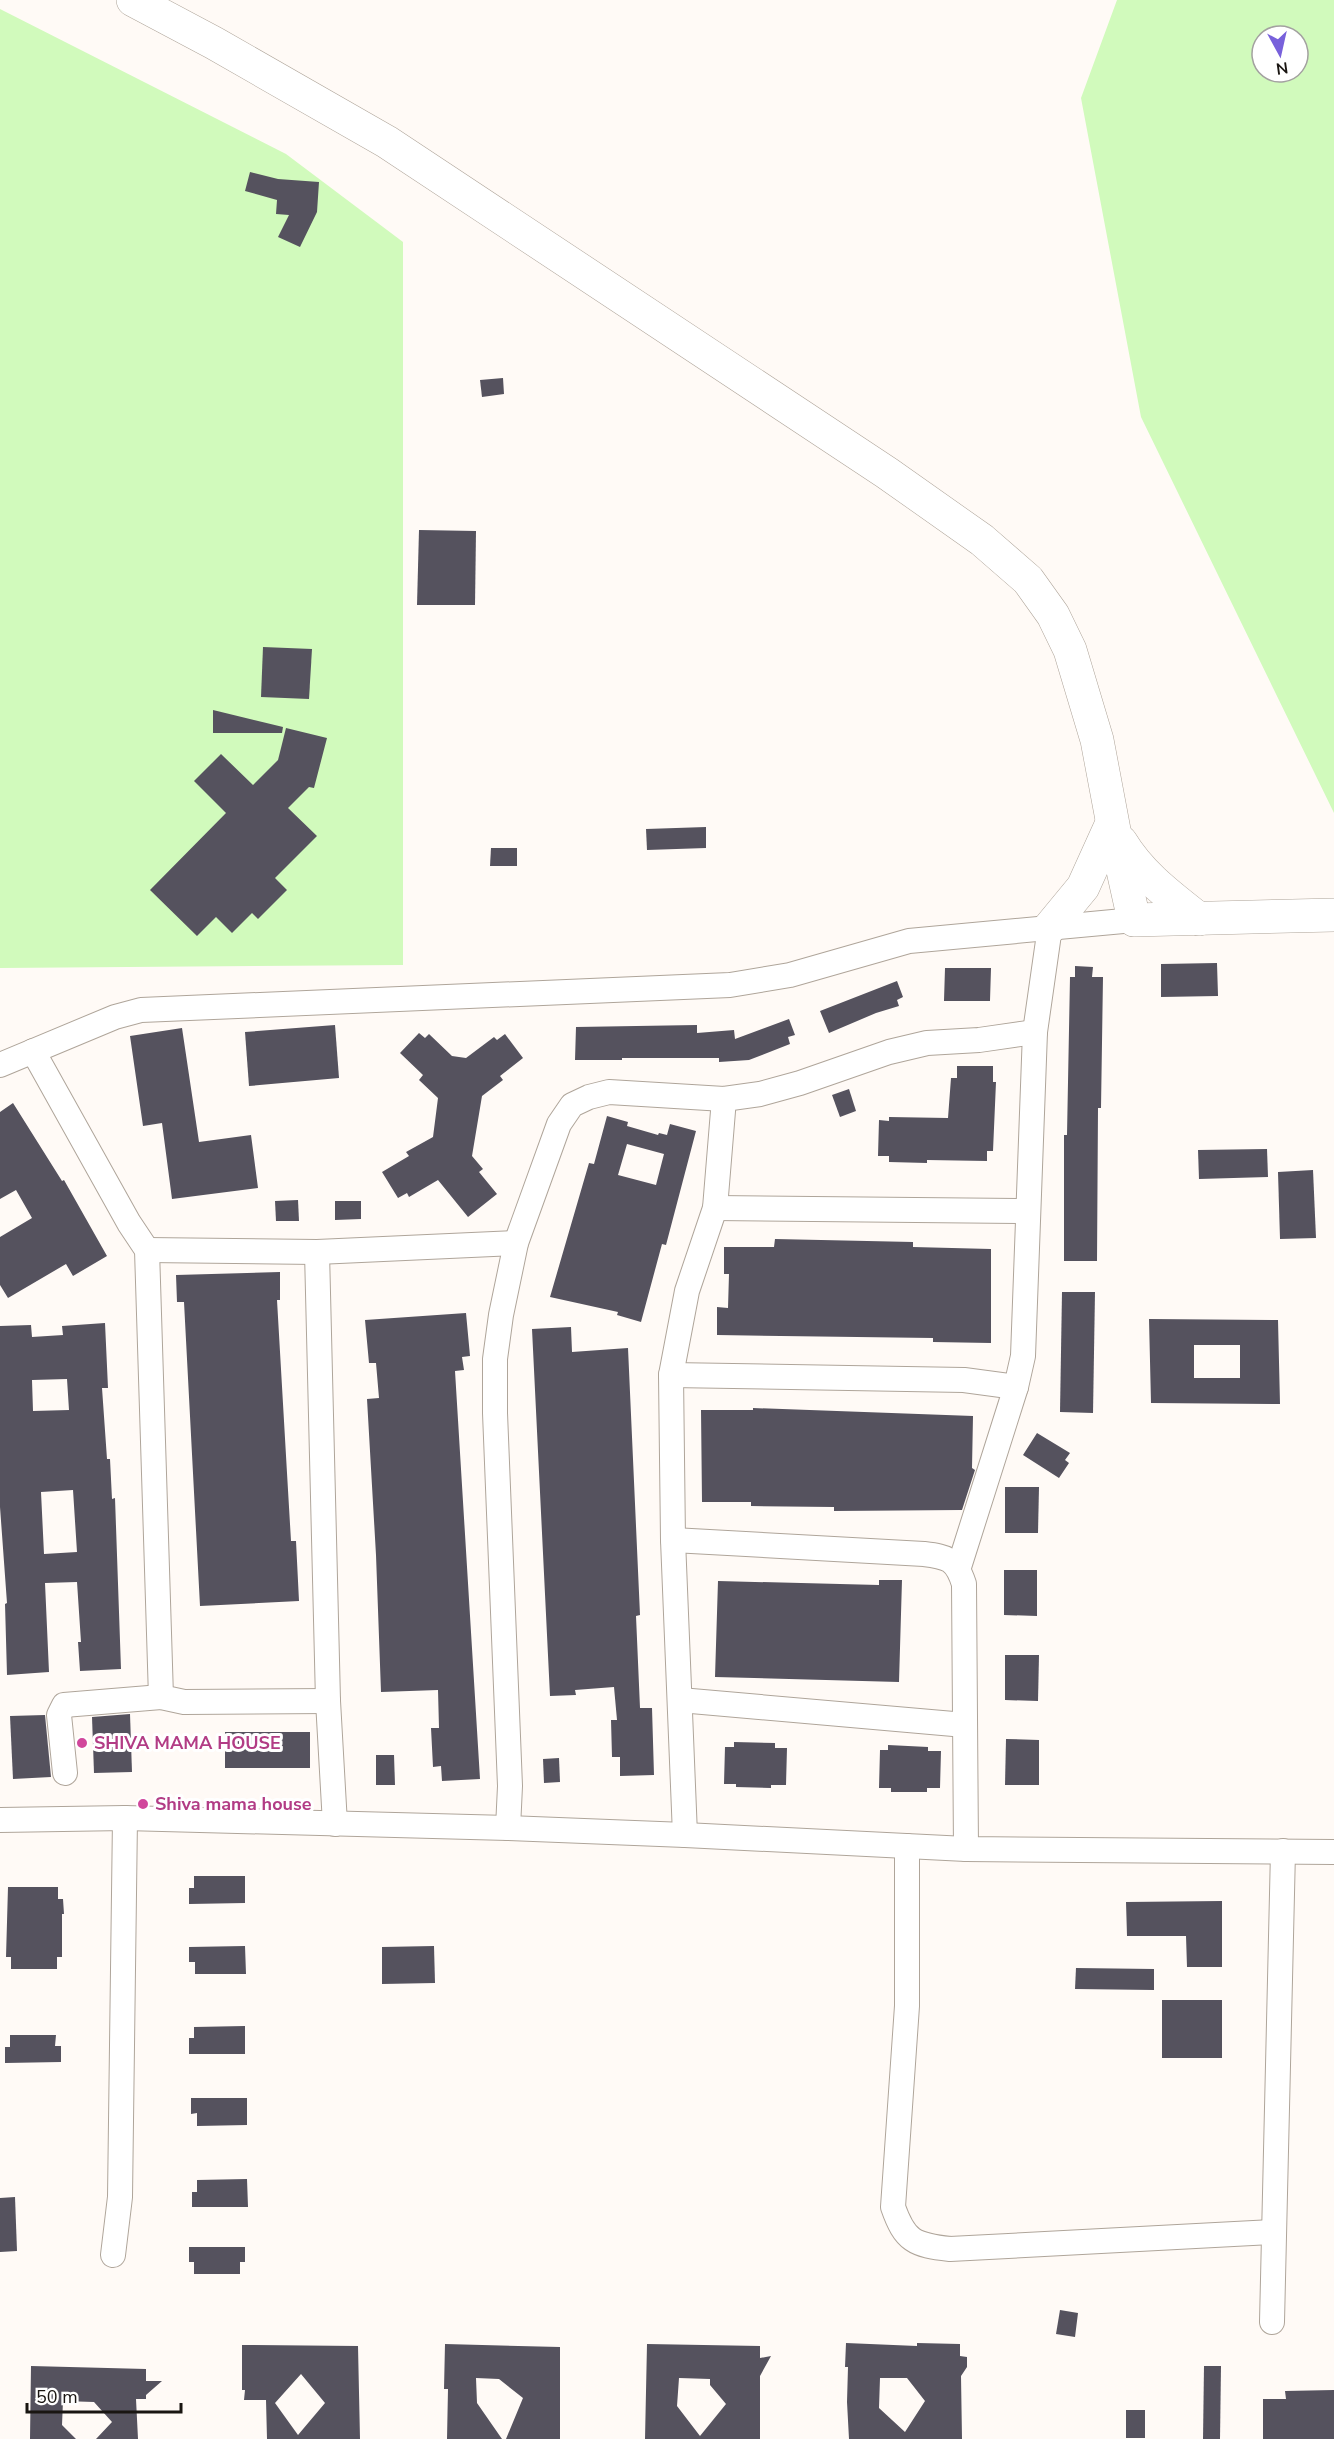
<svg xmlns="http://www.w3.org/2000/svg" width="1334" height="2439" font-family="'Nunito Sans',sans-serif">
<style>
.green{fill:#d1fabc;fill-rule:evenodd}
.building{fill:#55525e;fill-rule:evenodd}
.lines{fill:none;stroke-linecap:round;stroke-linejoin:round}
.street-casing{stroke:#afa59a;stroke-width:26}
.secondary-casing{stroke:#afa59a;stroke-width:34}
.street{stroke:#fff;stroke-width:24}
.secondary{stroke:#fff;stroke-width:33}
.hotel-dot{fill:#d1479c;stroke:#fff;stroke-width:2}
.labels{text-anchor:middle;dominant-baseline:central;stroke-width:6;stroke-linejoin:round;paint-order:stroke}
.hotel-label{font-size:18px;font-weight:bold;fill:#b23c85;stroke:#fff;text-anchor:start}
</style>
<rect width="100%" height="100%" fill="#fffaf6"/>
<g class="green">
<path d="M1117,0H1334V813L1141,417L1081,98ZM1262,36H1298V72H1262Z"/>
<path d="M0,9L286,154L403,242V965L0,968Z"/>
</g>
<g class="building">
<path d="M250,172L278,179L319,182L317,212L300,247L278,237L289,215L276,214L277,200L245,191Z"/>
<path d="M503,378L504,394L482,397L480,380Z"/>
<path d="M419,530L476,531L475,605H417Z"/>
<path d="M263,647L312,649L309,699L261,697Z"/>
<path d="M213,710L283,727L282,733H213Z"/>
<path d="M286,728L327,738L314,788L309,787L288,808L317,836L275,878L287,890L258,919L252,913L232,933L216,917L197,936L150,890L226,813L194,781L221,754L253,785L278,760Z"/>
<path d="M706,827V848L647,850L646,829Z"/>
<path d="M491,848H517V866H490Z"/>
<path d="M1217,963L1218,996L1161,997V964Z"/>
<path d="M1075,966L1093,967L1092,977H1103L1101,1108H1098L1097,1261H1064V1135H1067L1070,977H1075Z"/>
<path d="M945,968H991L990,1001H944Z"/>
<path d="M897,981L903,997L897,1000L899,1006L876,1013L829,1033L820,1011Z"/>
<path d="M789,1019L795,1035L788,1037L790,1044L749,1060L719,1062V1058H622V1060H575L576,1027L697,1025V1033L734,1030L735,1039Z"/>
<path d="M335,1025L339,1078L249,1086L245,1032Z"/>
<path d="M182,1028L199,1142L251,1135L258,1188L172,1199L162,1123L143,1126L130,1036Z"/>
<path d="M419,1033L425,1038L429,1034L452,1056L466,1058L494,1037L497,1040L505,1034L523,1058L500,1076L503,1080L482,1096L472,1156L483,1169L479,1172L497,1194L468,1217L438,1180L409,1197L407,1193L398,1198L382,1172L409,1156L406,1152L433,1137L438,1098L419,1080L423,1075L400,1053Z"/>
<path d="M957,1066H993V1082H996L993,1151H987V1161L927,1160V1163L889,1162V1156H878L879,1120L889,1121V1117L948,1118L951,1078H957Z"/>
<path d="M849,1089L856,1111L840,1117L832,1095Z"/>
<path d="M13,1103L62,1181L64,1180L107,1256L73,1276L66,1264L8,1298L0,1285V1237L32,1218L16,1190L0,1199V1112Z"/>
<path d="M607,1116L628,1122L627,1126L658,1135L659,1133L667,1135L670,1124L696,1131L666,1245L662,1244L641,1322L617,1315L618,1312L550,1297L589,1163L594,1164ZM627,1144L664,1154L656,1185L618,1175Z"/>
<path d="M1267,1149L1268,1177L1199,1179L1198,1150Z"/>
<path d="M1313,1170L1316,1238L1280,1239L1278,1172Z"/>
<path d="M298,1200L299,1221H276L275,1201Z"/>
<path d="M335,1201H361V1219L335,1220Z"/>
<path d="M775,1239L913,1242V1247L991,1249V1343L933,1342V1338L717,1335V1307L728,1308L729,1274H724V1247H774Z"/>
<path d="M280,1272V1300H277L287,1473L291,1541H296L299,1601L200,1606L184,1302H177L176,1275Z"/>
<path d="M1062,1292H1095L1093,1413L1060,1412Z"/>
<path d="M466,1313L470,1356L462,1357L464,1370L455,1371L480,1779L442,1781L441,1766L433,1767L431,1728H439L438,1690L381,1692L376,1555L367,1399L379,1398L376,1363H369L365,1320Z"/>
<path d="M1149,1319L1278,1320L1280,1404L1151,1403ZM1194,1345H1240V1378H1194Z"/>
<path d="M105,1323L108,1388H102L107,1459H110L112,1499L115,1498L121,1669L80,1671L78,1642H81L77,1582L45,1583L49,1672L7,1675L5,1604L7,1603L0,1507V1326L31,1325L32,1337L63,1335L62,1326ZM67,1379L69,1410L33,1411L32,1380ZM73,1490L77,1552L44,1554L41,1492Z"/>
<path d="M571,1327L572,1352L628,1348L640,1615L636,1616L640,1708H652L654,1775L620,1776V1757H612L611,1720H617L614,1687L575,1690L576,1695L550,1696L532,1329Z"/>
<path d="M753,1408L973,1416L972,1468L975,1470L962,1510L834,1511V1507L751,1506V1502H702L701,1410H753Z"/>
<path d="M1037,1433L1070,1453L1065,1460L1069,1463L1059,1478L1023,1455Z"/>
<path d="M1005,1487H1039L1038,1533H1005Z"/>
<path d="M1004,1570H1037V1616L1004,1615Z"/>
<path d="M879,1580H902L899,1682L715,1677L718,1581L879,1585Z"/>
<path d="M1005,1655H1039L1038,1701L1005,1700Z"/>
<path d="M130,1714L132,1772L94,1773L92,1717Z"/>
<path d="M45,1715L51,1777L13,1779L10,1716Z"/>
<rect x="225" y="1732" width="85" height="36"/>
<path d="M1006,1739L1039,1740V1785H1005Z"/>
<path d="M734,1742L775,1743V1748H787L786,1785H771V1788L736,1787V1784H724L725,1747H734Z"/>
<path d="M888,1745L928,1747V1751H941L940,1788H927V1792H891V1788H879L880,1750H888Z"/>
<path d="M376,1755H394L395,1785H376Z"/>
<path d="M559,1758L560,1782L544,1783L543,1759Z"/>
<path d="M194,1876H245V1903L189,1904V1888H194Z"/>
<path d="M8,1887H58V1899H63L64,1914H62V1957H57V1969H11V1957H6Z"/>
<path d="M1222,1901V1967H1187L1186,1936H1127L1126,1902Z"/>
<path d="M245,1946L246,1974H195V1962H189V1947Z"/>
<path d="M434,1946L435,1983L382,1984V1947Z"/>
<path d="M1076,1968L1154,1969V1990L1075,1989Z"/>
<rect x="1162" y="2000" width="60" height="58"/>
<path d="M245,2026V2054H189V2038H194V2027Z"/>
<path d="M10,2035H56L55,2046H61V2062L5,2063V2047H10Z"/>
<path d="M191,2098H247V2125L197,2126V2113L191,2114Z"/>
<path d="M247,2179L248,2207H192V2192H197V2180Z"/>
<path d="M15,2197L17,2251L0,2252V2198Z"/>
<path d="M189,2247H245V2262H240V2274H194V2262H189Z"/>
<path d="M1060,2310L1078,2313L1075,2337L1056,2334Z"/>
<path d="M846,2343L917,2346V2343L960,2344V2356L967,2357V2367L961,2376L962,2439H849L847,2402L848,2367H845ZM880,2378H907L925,2401L905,2432L879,2408Z"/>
<path d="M445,2344L560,2347V2439H506L523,2398L499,2379L476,2378L477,2403L502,2439H447L448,2389H444Z"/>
<path d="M647,2344L760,2346V2358L771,2356L760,2376V2439H645ZM679,2378L710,2379V2385L726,2404L700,2436L677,2406Z"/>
<path d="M242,2345L358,2346L360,2439H267L266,2400H244L245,2390H242ZM301,2374L325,2403L298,2435L275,2403Z"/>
<path d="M31,2366L146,2369V2381H162L146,2395V2399H136L138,2439H96L112,2422L94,2402L63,2401L62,2425L76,2439H30Z"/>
<path d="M1204,2366H1221L1220,2439H1203Z"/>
<path d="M1334,2390V2439H1263V2399H1286L1285,2391Z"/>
<rect x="1126" y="2410" width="19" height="28"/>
</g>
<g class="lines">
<g class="street-casing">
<g id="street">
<path d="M33,1051L129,1223L147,1250L161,1697L184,1702L328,1701"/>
<path d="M0,1065L115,1017L141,1010L730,985L790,975L909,941L1134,920"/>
<path d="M715,1208L1027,1211"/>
<path d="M147,1250L317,1252L516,1243"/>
<path d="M317,1252L328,1701L335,1824"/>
<path d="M671,1375L964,1380L1016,1387"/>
<path d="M673,1540L924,1554C948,1557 956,1559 964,1584L966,1849"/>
<path d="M959,1567L1016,1387L1023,1356L1035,1032L1050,927"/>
<path d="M680,1700L965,1725"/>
<path d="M65,1773L59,1715L64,1705L161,1697"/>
<path d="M0,1820L125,1818L508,1828L685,1835L966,1849L1334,1852"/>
<path d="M508,1828L510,1786L495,1413V1359L501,1315L516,1243L559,1124L572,1105L589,1097L609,1092L724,1099L760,1094L800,1083L889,1052L927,1043L979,1040L1035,1032"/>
<path d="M685,1835L673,1540L671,1375L687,1291L715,1208L724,1099"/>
<path d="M907,1846V2006L893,2207C905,2241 914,2245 950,2249L1274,2232"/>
<path d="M113,2255L120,2197L125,1818"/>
<path d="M1272,2322L1283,1851"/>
</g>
</g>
<g class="secondary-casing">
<g id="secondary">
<path d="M133,0L214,43L387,142L887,473L982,540L1028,580L1053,615L1070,650L1097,740L1114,830L1134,920L1334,915"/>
<path d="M1121,842C1141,875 1170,896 1199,919"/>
<path d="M1050,927L1083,887L1112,823"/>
</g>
</g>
<use href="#street" class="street"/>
<use href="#secondary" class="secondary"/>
</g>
<g class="hotel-dot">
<circle cx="82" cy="1743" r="6"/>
<circle cx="143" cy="1804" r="6"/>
</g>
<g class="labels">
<g class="hotel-label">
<text x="94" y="1743">SHIVA MAMA HOUSE</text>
<text x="155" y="1804">Shiva mama house</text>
</g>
</g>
<g transform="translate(1280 54) rotate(172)"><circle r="28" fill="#ffffff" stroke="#a3a1a0" stroke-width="1.5"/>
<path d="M0-4.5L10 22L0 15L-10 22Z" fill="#7861db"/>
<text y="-9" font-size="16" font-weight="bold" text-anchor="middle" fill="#191511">N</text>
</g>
<path d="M27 2403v9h154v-9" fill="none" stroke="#191511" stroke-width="3"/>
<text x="36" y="2403" font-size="18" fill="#191511" stroke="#ffffff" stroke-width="4.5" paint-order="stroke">50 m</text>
</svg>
